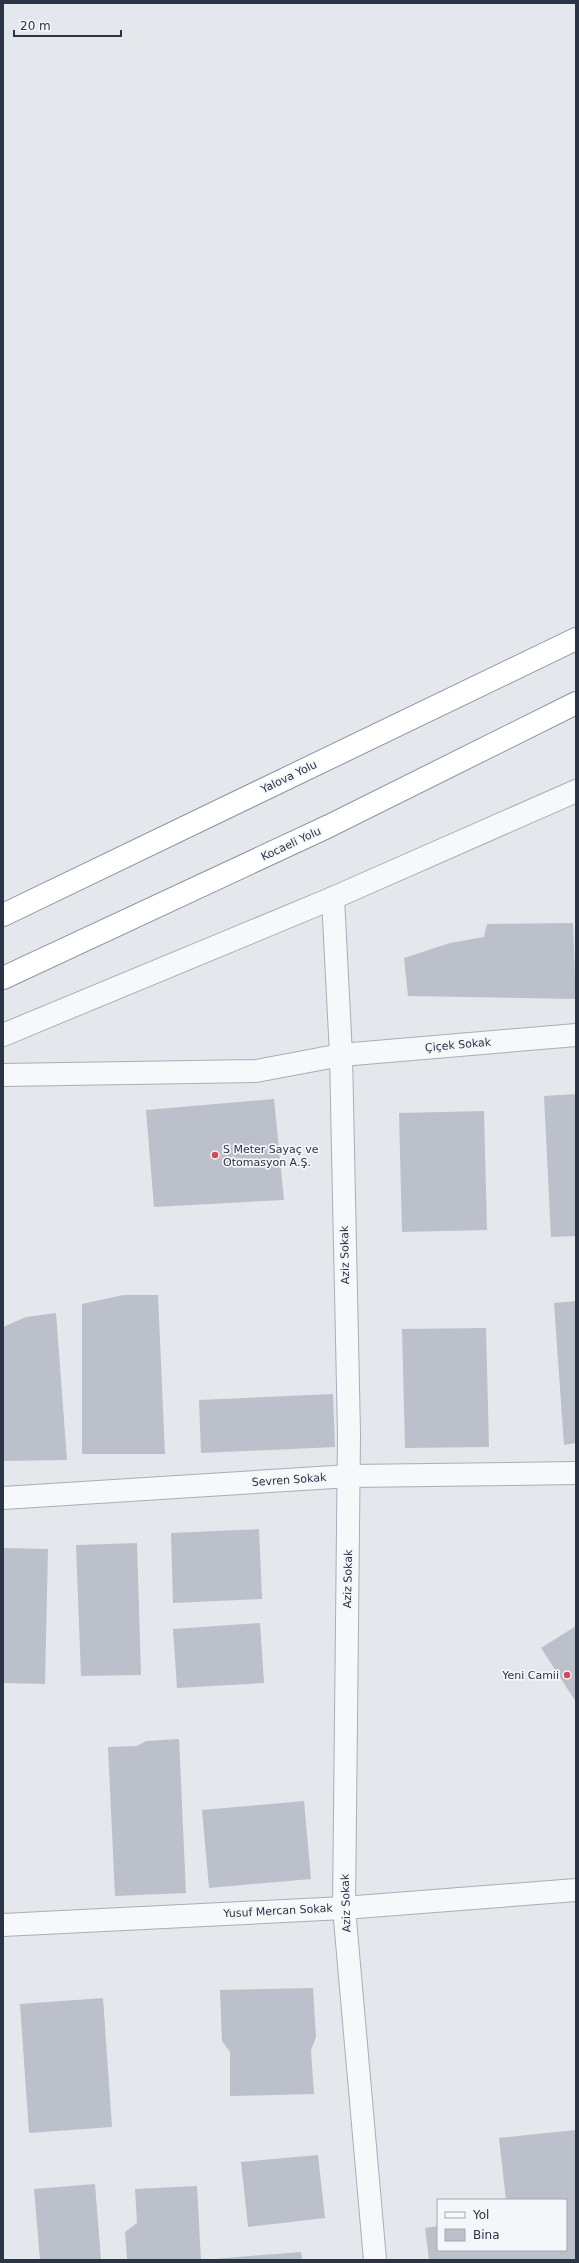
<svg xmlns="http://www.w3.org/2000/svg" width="579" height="2263" font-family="'DejaVu Sans',sans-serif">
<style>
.building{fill:#bbc0ca}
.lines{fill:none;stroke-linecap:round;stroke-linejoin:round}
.street-casing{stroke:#a9aeb7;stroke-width:24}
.highway-casing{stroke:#8b94a3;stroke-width:24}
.street{stroke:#f7f8fa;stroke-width:22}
.highway{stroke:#fff;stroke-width:22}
.poi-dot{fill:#d1495b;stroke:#f4f6f9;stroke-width:1.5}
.labels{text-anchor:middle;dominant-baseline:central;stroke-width:3.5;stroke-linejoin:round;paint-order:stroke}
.street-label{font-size:11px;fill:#2b3445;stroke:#f4f6f9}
.poi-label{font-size:11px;fill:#2b3445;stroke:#f4f6f9;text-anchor:start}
</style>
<rect width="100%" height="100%" fill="#e4e7ec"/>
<g class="building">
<path d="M573,923L576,999L408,996L404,958L450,943L484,937L487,924Z"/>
<path d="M576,1094V1236L551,1237L544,1096Z"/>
<path d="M274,1099L284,1200L154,1207L146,1110Z"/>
<path d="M484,1111L487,1230L402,1232L399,1113Z"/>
<path d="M123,1295H158L165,1454H82V1304Z"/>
<path d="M576,1301V1443L564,1445L554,1303Z"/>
<path d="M56,1313L67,1460L3,1461V1327L26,1317Z"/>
<path d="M486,1328L489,1447L405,1448L402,1329Z"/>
<path d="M333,1394L335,1447L201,1453L199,1400Z"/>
<path d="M259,1529L262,1599L173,1603L171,1533Z"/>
<path d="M137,1543L141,1675L81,1676L76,1545Z"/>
<path d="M3,1548L48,1549L45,1684L3,1683Z"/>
<path d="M260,1623L264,1683L177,1688L173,1629Z"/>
<path d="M576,1626V1702L541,1648Z"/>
<path d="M179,1739L186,1893L115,1896L108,1747L137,1746L146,1741Z"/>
<path d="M304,1801L311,1879L209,1888L202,1810Z"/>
<path d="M313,1988L316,2037L311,2050L314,2094L230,2096V2052L222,2041L220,1990Z"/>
<path d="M103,1998L112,2127L29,2133L20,2004Z"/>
<path d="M576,2130V2260H429L425,2228L438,2226V2250H566V2200H506L499,2138Z"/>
<path d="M318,2155L325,2218L248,2227L241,2162Z"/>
<path d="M95,2184L101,2260H40L34,2189Z"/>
<path d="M197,2186L201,2260H127L125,2232L137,2223L135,2189Z"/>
<path d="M301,2252L302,2260H214V2259Z"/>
</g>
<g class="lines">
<g class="street-casing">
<g id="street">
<path d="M333,898L341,1055L349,1434L344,1908L375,2260"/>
<path d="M3,1035L333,898L576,791"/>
<path d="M3,1075L256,1071L341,1055L576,1035"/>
<path d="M3,1498L350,1476L576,1473"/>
<path d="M3,1925L344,1908L576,1890"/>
</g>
</g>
<g class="highway-casing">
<g id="highway">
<path d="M3,915L576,639"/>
<path d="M3,978L329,826L576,703"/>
</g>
</g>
<use href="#street" class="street"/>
<use href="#highway" class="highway"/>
</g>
<g class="poi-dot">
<circle cx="215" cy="1155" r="4"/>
<circle cx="567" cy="1675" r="4"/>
</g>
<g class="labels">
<g class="street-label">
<text transform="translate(289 777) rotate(-26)">Yalova Yolu</text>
<text transform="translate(291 844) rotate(-25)">Kocaeli̇ Yolu</text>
<text transform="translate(458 1045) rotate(-5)">Çiçek Sokak</text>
<text transform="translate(345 1255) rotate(-91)">Aziz Sokak</text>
<text transform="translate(289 1480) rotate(-4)">Sevren Sokak</text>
<text transform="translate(348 1579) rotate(-89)">Aziz Sokak</text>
<text transform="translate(346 1903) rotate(-92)">Aziz Sokak</text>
<text transform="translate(278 1911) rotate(-3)">Yusuf Mercan Sokak</text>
</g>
<g class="poi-label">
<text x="223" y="1149">S Meter Sayaç ve<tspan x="223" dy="13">Otomasyon A.Ş.</tspan></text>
<text x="559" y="1675" text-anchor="end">Yeni Camii</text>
</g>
</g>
<rect width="579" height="2263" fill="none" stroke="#2b3445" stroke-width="8"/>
<rect x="437" y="2199" width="130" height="52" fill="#f4f6f9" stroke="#a4a8b1"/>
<rect x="445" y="2212" width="20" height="6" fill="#f7f8fa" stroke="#a4a8b1"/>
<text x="473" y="2219" font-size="12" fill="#2b3445">Yol</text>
<rect x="445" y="2229" width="20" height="12" fill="#bbc0ca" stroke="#a4a8b1"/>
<text x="473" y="2239" font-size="12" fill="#2b3445">Bina</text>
<path d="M14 30v6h107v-6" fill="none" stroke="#2b3445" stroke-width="2"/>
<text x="20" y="30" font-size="12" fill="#2b3445" stroke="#f4f6f9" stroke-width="3" paint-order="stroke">20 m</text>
</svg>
